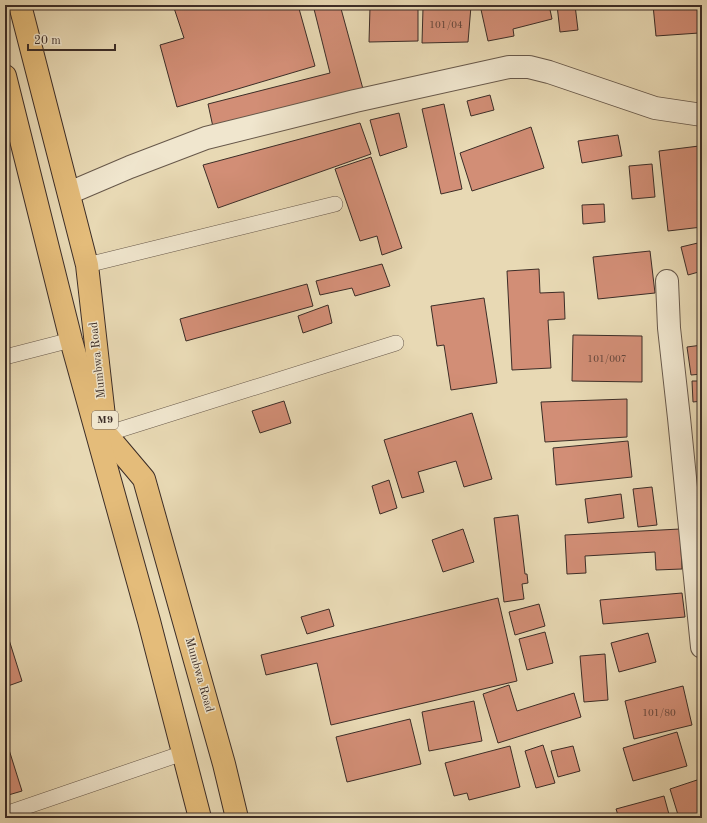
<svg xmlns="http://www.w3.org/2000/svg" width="707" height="823" font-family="'Old Standard TT',serif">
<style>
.building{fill:#d28e76;stroke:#3c2d27}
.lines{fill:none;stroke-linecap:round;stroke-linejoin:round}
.service-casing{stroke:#67584a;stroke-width:16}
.minor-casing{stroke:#67584a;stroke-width:24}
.primary-casing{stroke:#3c2d27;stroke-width:24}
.service{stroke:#f0e6ce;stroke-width:15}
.minor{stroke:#f0e6ce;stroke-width:22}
.primary{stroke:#e4bc7a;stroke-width:22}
.labels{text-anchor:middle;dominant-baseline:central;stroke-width:3;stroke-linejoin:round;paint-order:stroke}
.number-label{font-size:10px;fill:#62453b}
.shield{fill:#f0e6ce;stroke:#726459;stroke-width:1}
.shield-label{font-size:11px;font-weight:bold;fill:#3c2d27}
.street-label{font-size:12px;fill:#3c2d27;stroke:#f0e6ce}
</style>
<rect width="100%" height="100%" fill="#e8d9b4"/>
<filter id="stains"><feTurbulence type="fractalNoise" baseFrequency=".005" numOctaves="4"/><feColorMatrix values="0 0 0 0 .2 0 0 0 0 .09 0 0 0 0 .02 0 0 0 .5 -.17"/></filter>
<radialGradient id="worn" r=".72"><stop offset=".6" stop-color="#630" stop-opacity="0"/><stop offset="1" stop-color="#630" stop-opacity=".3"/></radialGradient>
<g class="building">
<path d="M173,5H298L315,66L177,107L160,45L184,38Z"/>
<path d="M313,5H340L363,89L213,127L208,104L330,73Z"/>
<path d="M480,5H549L552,19L513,29L514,36L488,41Z"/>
<path d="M557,5H575L578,30L560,32Z"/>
<path d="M653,5H697L699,33L656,36Z"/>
<path d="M471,6L468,42L422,43L423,8Z"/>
<path d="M370,7H418V41L369,42Z"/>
<path d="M490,95L494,110L471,116L467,101Z"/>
<path d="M444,104L462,189L441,194L422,109Z"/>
<path d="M399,113L407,147L380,156L370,120Z"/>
<path d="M360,123L371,154L218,208L203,165Z"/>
<path d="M531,127L544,168L472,191L460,153Z"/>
<path d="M618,135L622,156L582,163L578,141Z"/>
<path d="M699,146L702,172V227L668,231L659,151Z"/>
<path d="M371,157L402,248L382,255L377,236L360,241L335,169Z"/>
<path d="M652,164L655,197L632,199L629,166Z"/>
<path d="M604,204L605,222L583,224L582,205Z"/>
<path d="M702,242V271L688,275L681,247Z"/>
<path d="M650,251L655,293L598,299L593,257Z"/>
<path d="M382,264L390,286L355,296L352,288L320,295L316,281Z"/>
<path d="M539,269L540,293L564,292L565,319L548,320L551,368L512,370L507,271Z"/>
<path d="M307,284L313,306L186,341L180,319Z"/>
<path d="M484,298L497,383L451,390L444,345L437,346L431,306Z"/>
<path d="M328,305L332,323L303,333L298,316Z"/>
<path d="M573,335L642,336V382L572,381Z"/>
<path d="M702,345V374L691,375L687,347Z"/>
<path d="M692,381H702V401L693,402Z"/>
<path d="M627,399V437L545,442L541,402Z"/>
<path d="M284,401L291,423L260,433L252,411Z"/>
<path d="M472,413L492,479L464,487L456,461L418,472L424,492L402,498L384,440Z"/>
<path d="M628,441L632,477L556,485L553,448Z"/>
<path d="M389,480L397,508L380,514L372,486Z"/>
<path d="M652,487L657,525L638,527L633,489Z"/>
<path d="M621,494L624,518L588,523L585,499Z"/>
<path d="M518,515L525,574H527L528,583L522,584L524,599L504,602L494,518Z"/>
<path d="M463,529L474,562L443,572L432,540Z"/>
<path d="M680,529L682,569L656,570L655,552L585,556L586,573L567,574L565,535Z"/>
<path d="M682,593L685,617L603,624L600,600Z"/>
<path d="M498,598L517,681L331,725L317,663L266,675L261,655Z"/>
<path d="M539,604L545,626L515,635L509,612Z"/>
<path d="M329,609L334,626L307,634L301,617Z"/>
<path d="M5,627L22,681L5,687Z"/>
<path d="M545,632L553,663L527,670L519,639Z"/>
<path d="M648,633L656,662L619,672L611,643Z"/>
<path d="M605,654L608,700L584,702L580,656Z"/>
<path d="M509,685L517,711L574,693L581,717L498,743L483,694Z"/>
<path d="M683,686L692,725L634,739L625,701Z"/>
<path d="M474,701L482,741L429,751L422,712Z"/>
<path d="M410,719L421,764L347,782L336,737Z"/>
<path d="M677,732L687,766L633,781L623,748Z"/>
<path d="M5,737L22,791L5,796Z"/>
<path d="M543,745L555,783L536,788L525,751Z"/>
<path d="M510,746L520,787L469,800L467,793L454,796L445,763Z"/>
<path d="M573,746L580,771L558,777L551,751Z"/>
<path d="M697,780L702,795V818H679L670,789Z"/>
<path d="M664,796L670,818H619L616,809Z"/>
</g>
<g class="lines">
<g class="service-casing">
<g id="service">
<path d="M87,265L335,204"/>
<path d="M5,357L71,340"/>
<path d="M106,434L396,343"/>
<path d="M5,814L183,753"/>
</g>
</g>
<g class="minor-casing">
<g id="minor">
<path d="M69,193L130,167L206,138L355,101L509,67H529L549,72L655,108L702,115"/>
<path d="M667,281L669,328L679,418L702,647"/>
</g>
</g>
<g class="primary-casing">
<g id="primary">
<path d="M20,5L87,265L106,434L144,479L224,764L237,818"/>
<path d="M5,76L71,340L149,621L200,818"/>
</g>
</g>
<use href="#service" class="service"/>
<use href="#minor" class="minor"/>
<use href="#primary" class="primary"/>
</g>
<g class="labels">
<g class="number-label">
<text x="446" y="25">101/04</text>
<text x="607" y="359">101/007</text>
<text x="659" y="713">101/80</text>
</g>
<rect class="shield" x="92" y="411" width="26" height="18" rx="3"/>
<g class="shield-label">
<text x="105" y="420">M9</text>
</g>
<g class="street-label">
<text transform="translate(98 360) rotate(-96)">Mumbwa Road</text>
<text transform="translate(199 675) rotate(74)">Mumbwa Road</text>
</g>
</g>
<rect width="707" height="823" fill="none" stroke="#e8d9b4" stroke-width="20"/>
<rect x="6" y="6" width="695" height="811" fill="none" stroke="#3c2d27" stroke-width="2"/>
<rect x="10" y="10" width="687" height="803" fill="none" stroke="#3c2d27"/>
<path d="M28 44v6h87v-6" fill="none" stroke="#3c2d27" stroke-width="2"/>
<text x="34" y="44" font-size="12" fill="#3c2d27" stroke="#f0e6ce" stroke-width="3" paint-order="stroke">20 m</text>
<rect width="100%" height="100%" filter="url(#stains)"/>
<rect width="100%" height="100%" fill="url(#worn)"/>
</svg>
